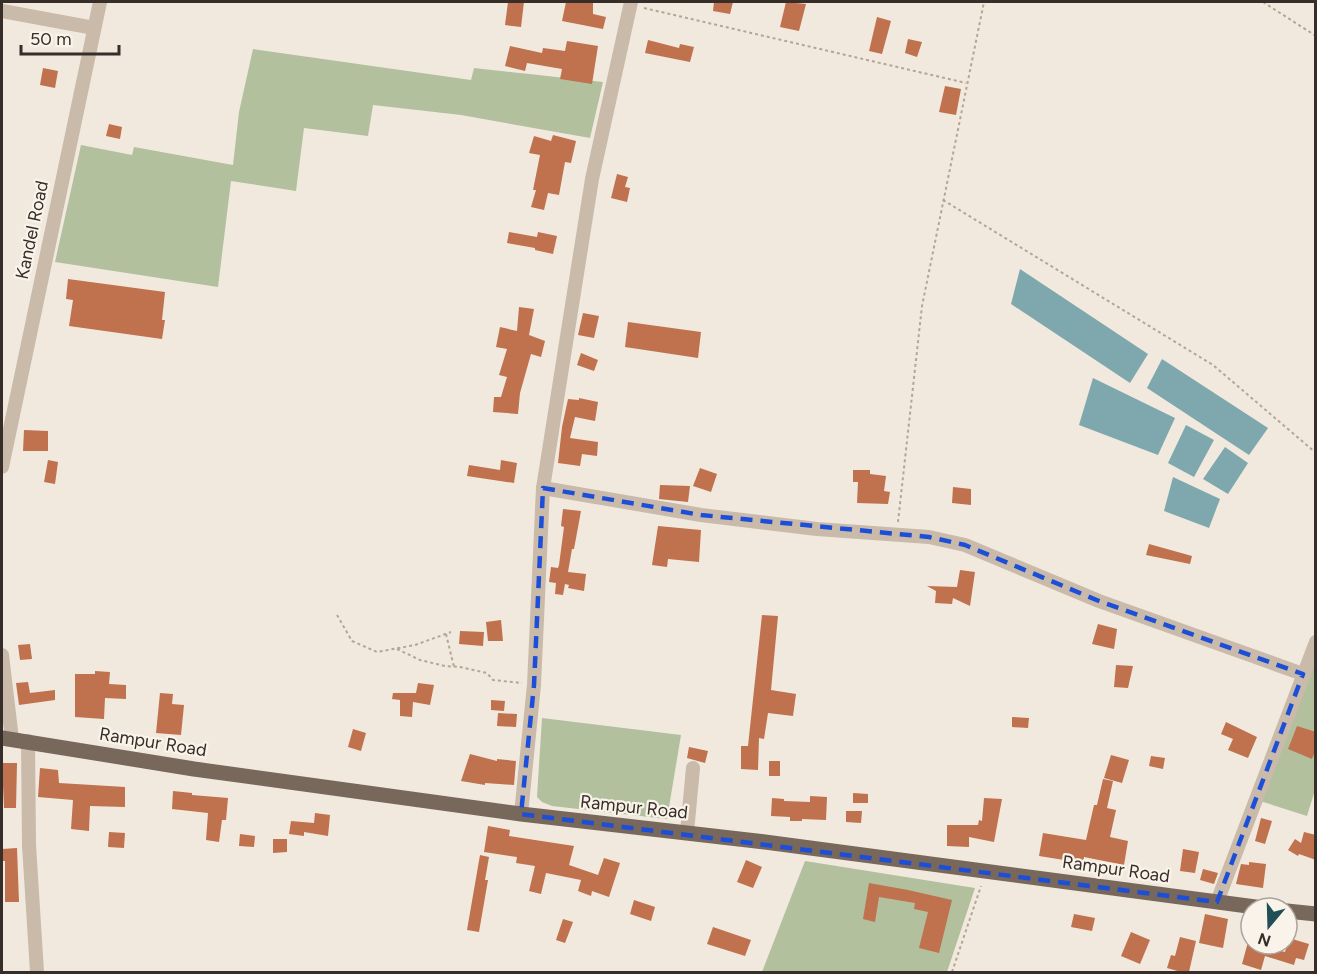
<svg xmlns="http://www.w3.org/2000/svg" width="1317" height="974" font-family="Figtree,sans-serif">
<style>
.green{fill:#b2c09e}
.water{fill:#7ea8ad}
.building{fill:#c0714d}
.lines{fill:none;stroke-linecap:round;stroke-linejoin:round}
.path{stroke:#b5a594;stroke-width:2;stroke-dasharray:3 3;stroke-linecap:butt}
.minor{stroke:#c9baaa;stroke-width:14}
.major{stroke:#78675b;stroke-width:15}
.marked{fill:none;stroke:#1d4ed8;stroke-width:4.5;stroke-dasharray:12 8;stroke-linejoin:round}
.labels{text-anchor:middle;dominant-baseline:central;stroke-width:4.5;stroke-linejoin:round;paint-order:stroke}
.street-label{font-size:18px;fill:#372e29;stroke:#f9f3ea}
</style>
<rect width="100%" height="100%" fill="#f1e9de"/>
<g class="green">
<path d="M253,49L471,80L474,68L603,82L590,138L461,115L373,105L368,136L304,128L296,191L231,181L218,287L55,262L81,145L132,155L134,147L233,165L239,112Z"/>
<path d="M1315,660V790L1307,816L1260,801Z"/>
<path d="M542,718L681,735L667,819L552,806L542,802L537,797Z"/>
<path d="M805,861L975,888L947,972H762Z"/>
</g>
<g class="water">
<path d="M1020,269L1148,354L1130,383L1011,304Z"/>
<path d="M1162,359L1268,428L1249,455L1147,388Z"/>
<path d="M1093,378L1175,418L1158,455L1079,425Z"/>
<path d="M1186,425L1214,440L1194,477L1168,463Z"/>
<path d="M1225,447L1248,463L1228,494L1203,479Z"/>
<path d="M1173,477L1220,499L1209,528L1164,511Z"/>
</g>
<g class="building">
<path d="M508,2H524L521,27L505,25Z"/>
<path d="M566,2H593V14L606,17L603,29L562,21Z"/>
<path d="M714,2H733L730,14L713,11Z"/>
<path d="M786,2L806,4L799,31L780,27Z"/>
<path d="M877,17L891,21L882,54L869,51Z"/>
<path d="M908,39L922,42L917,57L905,53Z"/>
<path d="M648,40L679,48L680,44L694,47L690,62L645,53Z"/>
<path d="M567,41L598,46L592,84L560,79L562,69L527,63L525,71L505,66L510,46L542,53L543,48L565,51Z"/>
<path d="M43,68L58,71L55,88L40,85Z"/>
<path d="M945,86L961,89L956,115L939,112Z"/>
<path d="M109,124L122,127L120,139L106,136Z"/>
<path d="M553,135L576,141L571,163L565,162L559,195L548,193L544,210L531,207L536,190H533L540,155L529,153L534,136L551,141Z"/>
<path d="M617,174L628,177L625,187L630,188L627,202L611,198Z"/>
<path d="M509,232L537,237L538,232L557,236L553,254L535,250V248L507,243Z"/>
<path d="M68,279L165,292L162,320H165L162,339L69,326L73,300L66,299Z"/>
<path d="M519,307L534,309L529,335L545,341L541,357L531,354L520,393L518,414L493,412L494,397H501L507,377L499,375L507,349L496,347L500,327L517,331Z"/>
<path d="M583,313L599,316L594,338L578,335Z"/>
<path d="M628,322L701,332L698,358L625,347Z"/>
<path d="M581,353L598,360L594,371L577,365Z"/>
<path d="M579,398L598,402L595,421L575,417L570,438L598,442L597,456L582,454L580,466L558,463L562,427L568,399L579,400Z"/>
<path d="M24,430L48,431V451H23Z"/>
<path d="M48,460L58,462L55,484L44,482Z"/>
<path d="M501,460L517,463L514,483L467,476L469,465L500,470Z"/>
<path d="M700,468L717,474L711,492L693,486Z"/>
<path d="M853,470H870V474L886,476L884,491L890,492L888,504L857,503L858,482H853Z"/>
<path d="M660,485L690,486L688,502L659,499Z"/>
<path d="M953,487L971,489V505L952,503Z"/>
<path d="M563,509L581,511L574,549H572L568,572L586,574L584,591L568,588L569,585L565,584L563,595L555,594L556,583L549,582L551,567L558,568L559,565L564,527L561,526Z"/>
<path d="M658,526L701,530L699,562L668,559L667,567L652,565Z"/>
<path d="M1149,544L1192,556L1190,564L1146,555Z"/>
<path d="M960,570L975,572L970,606L953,598L952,604L935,603L936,591L927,586L957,587Z"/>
<path d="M762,615L778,616L771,690L796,694L793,716L768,713L764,739L759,738L758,770L741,769V746H748Z"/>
<path d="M501,620L503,641H488L486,622Z"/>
<path d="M1098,624L1117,629L1114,649L1092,644Z"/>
<path d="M460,631L484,632L483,646L459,644Z"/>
<path d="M30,644L32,659L20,660L18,645Z"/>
<path d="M1116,665L1133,666L1128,688L1114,687Z"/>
<path d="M95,671L110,672L109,684L126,685V699L105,698L104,719L75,717V674H95Z"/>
<path d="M28,682L30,693L55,690V700L19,705L16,683Z"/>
<path d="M418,683L434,685L430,705L413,702L412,717L400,716V700L392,699L393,693H416Z"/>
<path d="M160,693L173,694L172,704L184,705L181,735L156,733Z"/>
<path d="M491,700L505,701L504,711L491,710Z"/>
<path d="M498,713L517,714L516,727L497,726Z"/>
<path d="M1012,717L1029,718L1028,728L1012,727Z"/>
<path d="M1226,722L1257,737L1248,758L1228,750L1233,739L1221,734Z"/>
<path d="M1297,726L1316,732V749L1312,759L1288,749Z"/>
<path d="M353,729L366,733L361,751L348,747Z"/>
<path d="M689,747L708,751L705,763L687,758Z"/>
<path d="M470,754L497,761V759L516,761L514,785L485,783V785L461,781Z"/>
<path d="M1111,755L1129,760L1122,783L1104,778Z"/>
<path d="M1151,756L1165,758L1163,769L1149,766Z"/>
<rect x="769" y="761" width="11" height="15"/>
<path d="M2,763H17L16,808H4Z"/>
<path d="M40,768L58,770L59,783L125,787V807L90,806L89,831L71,829L73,800L38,797Z"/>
<path d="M1103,779L1113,781L1107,808L1116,810L1110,837L1128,841L1124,865L1084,857L1083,863L1039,856L1043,833L1086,840L1094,805H1097Z"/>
<path d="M173,791L192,793V795L228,798L226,820H222L219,842L206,840L208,813L172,809Z"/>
<path d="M853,793L868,794V803H853Z"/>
<path d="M810,796L827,797L826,820L802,819V821H790V817L771,816L772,798L784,799V801L810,802Z"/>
<path d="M984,798L1002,799L994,842L969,837V847L947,846V825H978L979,820L982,821Z"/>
<path d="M846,811H862L861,823L846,822Z"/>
<path d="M315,813L330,815L328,836L304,832V836L289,834L291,821L314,823Z"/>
<path d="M1261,818L1272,821L1265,844L1255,841Z"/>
<path d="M488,826L510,830L509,836L574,846L569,865L598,875L604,858L620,863L609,897L592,891L591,896L578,891L581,880L546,873L541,894L529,891L535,866L516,863L517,857L484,852Z"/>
<path d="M109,832L125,833L124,848L108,847Z"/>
<path d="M1304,832L1316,835V860L1299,854L1298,856L1288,850L1295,839L1301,843Z"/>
<path d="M240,834L255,836L254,847L239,846Z"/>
<path d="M273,839H287V852L273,853Z"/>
<path d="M17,848L19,902H5V861H2V849Z"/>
<path d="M1183,849L1199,852L1195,873L1180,871Z"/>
<path d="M480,855L489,857L485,880H488L479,932L467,930Z"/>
<path d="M746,860L762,867L753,888L737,882Z"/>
<path d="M1249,862L1266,864L1263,888L1236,884L1241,864L1249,865Z"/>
<path d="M1203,869L1218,873L1214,884L1200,880Z"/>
<path d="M869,883L908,890L952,900L939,953L919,948L928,912L914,909L915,903L879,897L875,922L863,919Z"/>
<path d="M634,900L655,907L651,921L630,914Z"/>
<path d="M1074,914L1095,918L1092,931L1071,927Z"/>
<path d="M1205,914L1228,919L1223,948L1199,943Z"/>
<path d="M563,919L573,922L565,943L556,940Z"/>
<path d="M713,927L751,940L745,956L707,944Z"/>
<path d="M1131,932L1150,940L1140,964L1121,956Z"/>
<path d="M1180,937L1196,941L1189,972H1181L1167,968L1171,955L1175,956Z"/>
<path d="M1289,938L1309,944L1304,960L1296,958L1294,965L1265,956L1261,970L1242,964L1248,942L1285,952Z"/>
</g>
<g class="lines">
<g class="path">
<path d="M1263,2L1316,36"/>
<path d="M644,8L966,83"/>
<path d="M943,200L1213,365L1316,453"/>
<path d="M898,522L922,306L984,2"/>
<path d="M337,615L352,641L377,652L415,645L451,632"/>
<path d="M446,634L454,667"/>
<path d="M397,649L420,660L445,666L460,667L487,673L493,680L522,683"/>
<path d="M952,972L981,886"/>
</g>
<g class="minor">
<path d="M2,11L94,28"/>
<path d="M2,467L100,2"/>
<path d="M543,488L701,515L817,529L929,537L965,545L1099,601L1303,674"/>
<path d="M2,655L12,739"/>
<path d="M28,741L29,845L37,972"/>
<path d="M521,814L534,685L543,488L592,179L631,2"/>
<path d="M687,832L693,768"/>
<path d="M1217,902L1316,642"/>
</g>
<g class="major">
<path d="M2,738L194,769L521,814L765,842L1263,908"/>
<path d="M1287,911L1316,914"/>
</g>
</g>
<path class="marked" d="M543,488L701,515L929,537L965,545L1099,601L1303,674L1217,902L521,814L534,685Z"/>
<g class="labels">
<g class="street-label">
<text transform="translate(32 230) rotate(-78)">Kandel Road</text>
<text transform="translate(153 742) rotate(9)">Rampur Road</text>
<text transform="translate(634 807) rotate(6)">Rampur Road</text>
<text transform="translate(1116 869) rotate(8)">Rampur Road</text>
</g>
</g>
<rect width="1317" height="974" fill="none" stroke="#372e29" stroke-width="6"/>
<g transform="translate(1269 926) rotate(199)"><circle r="28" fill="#f9f3ea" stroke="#aba49d" stroke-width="1.5"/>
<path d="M0-4.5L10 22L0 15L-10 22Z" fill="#214f56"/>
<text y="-9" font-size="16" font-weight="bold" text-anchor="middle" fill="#372e29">N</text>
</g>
<path d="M21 45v9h98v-9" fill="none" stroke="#372e29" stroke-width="3"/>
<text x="30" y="45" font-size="18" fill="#372e29" stroke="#f9f3ea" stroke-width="4.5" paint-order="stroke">50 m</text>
</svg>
